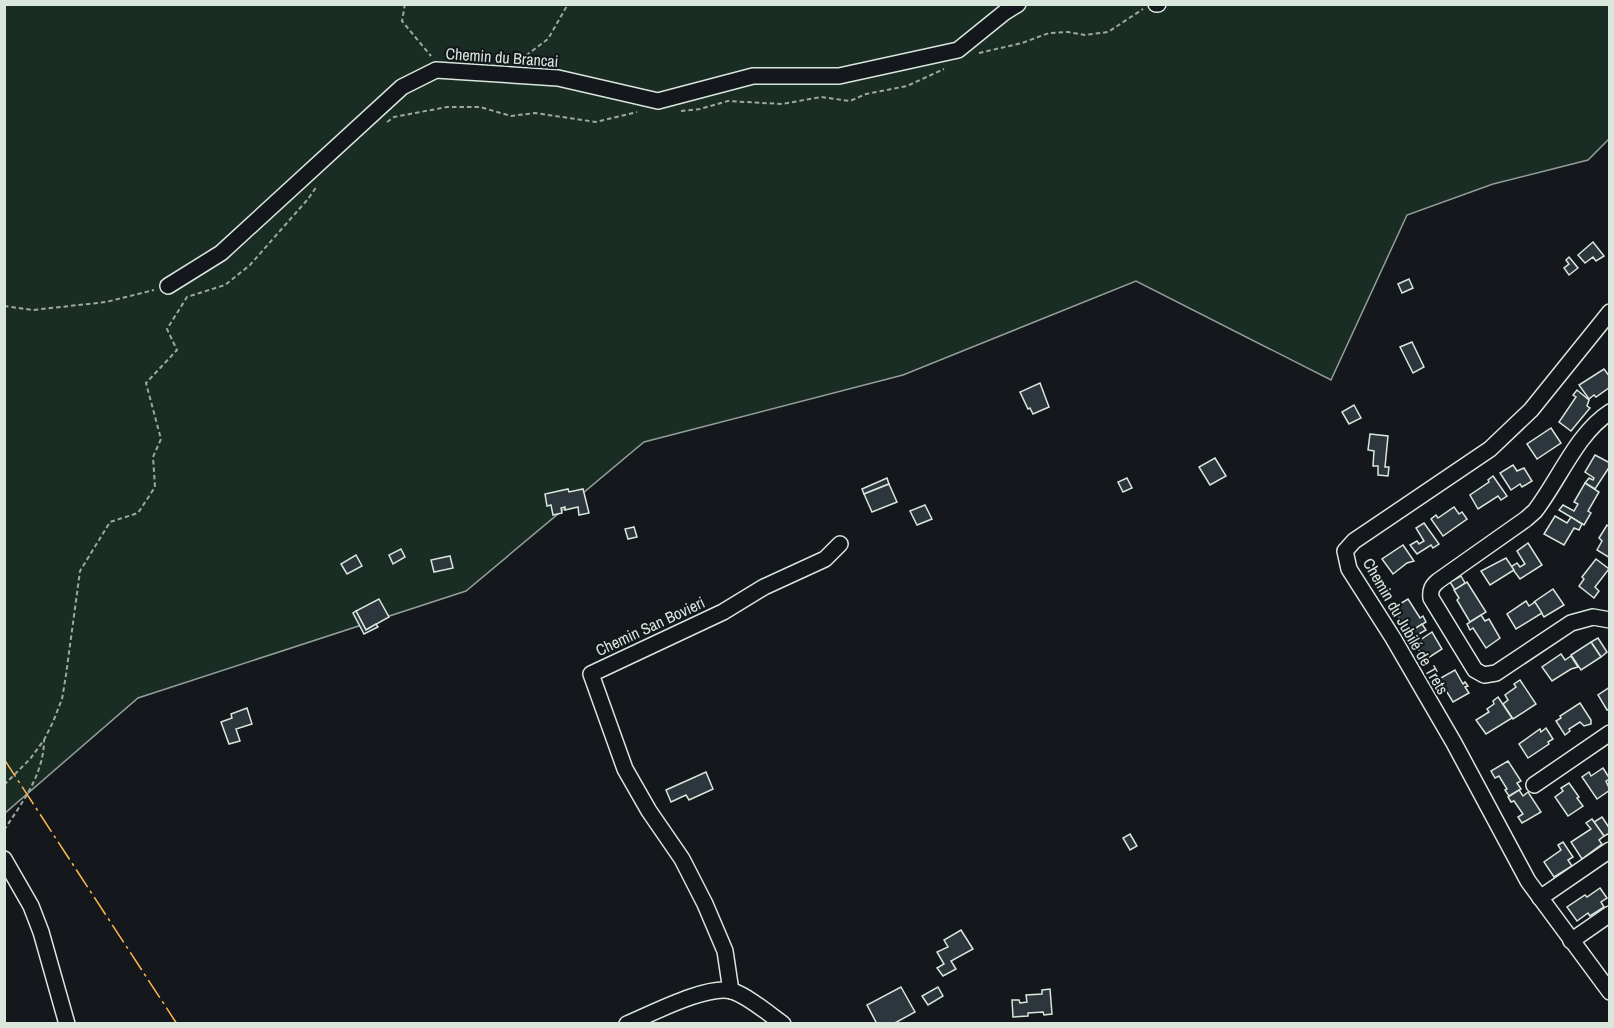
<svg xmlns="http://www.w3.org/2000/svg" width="1614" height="1028" font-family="'Archivo Narrow',sans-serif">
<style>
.green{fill:#1a2d24;stroke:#939e99;stroke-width:1.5}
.building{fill:#2c363c;stroke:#d8e6dc;stroke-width:1.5}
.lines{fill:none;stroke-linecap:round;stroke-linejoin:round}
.minor-casing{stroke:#d8e6dc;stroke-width:18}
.path{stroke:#9da8a2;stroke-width:2;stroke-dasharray:4.5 3;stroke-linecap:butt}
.minor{stroke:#14181c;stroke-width:15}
.power{stroke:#ffb74d;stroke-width:1.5;stroke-dasharray:21 4.5 3 4.5;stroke-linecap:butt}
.labels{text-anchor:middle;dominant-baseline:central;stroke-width:4.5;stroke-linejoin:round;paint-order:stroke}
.street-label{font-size:16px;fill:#d8e6dc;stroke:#14181c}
</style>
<rect width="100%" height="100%" fill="#14181c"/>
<path class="green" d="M5,5H1609V139L1588,160L1493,184L1407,215L1331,380L1136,281L903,375L644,442L466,591L138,698L5,813Z"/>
<g class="building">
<path d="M1593,242L1604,256L1596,261L1593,257L1585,263L1578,255Z"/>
<path d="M1569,257L1578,268L1569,275L1564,268L1569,264L1566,260Z"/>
<path d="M1409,279L1413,288L1402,293L1398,284Z"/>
<path d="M1412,342L1424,367L1413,373L1400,347Z"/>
<path d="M1604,369L1610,377V387L1596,397L1594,395L1589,399L1579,385Z"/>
<path d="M1040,383L1049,407L1033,414L1030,408L1028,409L1020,392Z"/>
<path d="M1577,390L1589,400L1587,406L1590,408L1571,431L1559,422L1576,397L1573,395Z"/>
<path d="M1354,405L1361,418L1349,424L1342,412Z"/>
<path d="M1551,428L1561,443L1537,459L1527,444Z"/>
<path d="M1370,434L1388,436L1385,467H1389L1388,476L1378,475V466H1373L1374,451L1368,450Z"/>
<path d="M1595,455L1610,463V466L1595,489L1585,483L1589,478L1593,480L1594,478L1585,472Z"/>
<path d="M1215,458L1226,476L1210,485L1199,467Z"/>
<path d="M1513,465L1517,471L1524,468L1532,481L1522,487L1520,484L1511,490L1500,473Z"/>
<path d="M1493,476L1507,496L1501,500L1498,496L1478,509L1470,495L1489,482L1488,480Z"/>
<path d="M887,478L889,484L864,494L862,489Z"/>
<path d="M1127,478L1132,488L1123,492L1118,482Z"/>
<path d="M1585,483L1599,492L1588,511L1591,513L1584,525L1559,510L1563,505L1574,511L1578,504L1574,502Z"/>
<path d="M889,484L897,502L872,512L864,494Z"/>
<path d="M568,489L569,492L583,489L589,513L579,515L578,507L565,510V507L561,508L562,513L553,515L551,505L547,506L545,494Z"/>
<path d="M925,505L932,519L917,525L910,511Z"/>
<path d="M1454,507L1459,514L1462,512L1467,519L1443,536L1431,519L1436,515L1438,518Z"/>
<path d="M1555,516L1567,523L1571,517L1582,524L1579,530L1574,528L1564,545L1544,534Z"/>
<path d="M1424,523L1439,544L1433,548L1431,545L1417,554L1410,545L1417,541L1419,544L1424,541L1416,528Z"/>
<path d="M1607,525L1610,527V558L1597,550L1602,541L1599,538Z"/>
<path d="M634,527L637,537L628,539L625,529Z"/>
<path d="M1528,543L1542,565L1520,579L1511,567L1517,563L1520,567L1525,564L1517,551Z"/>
<path d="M1403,545L1414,561L1407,563L1393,574L1382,559Z"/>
<path d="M401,549L405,557L393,564L389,555Z"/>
<path d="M356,555L362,566L347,574L341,564Z"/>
<path d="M450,556L453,568L434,572L431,560Z"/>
<path d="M1506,558L1514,570L1490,585L1481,571Z"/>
<path d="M1596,559L1609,569L1595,587L1599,591L1594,598L1579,586L1584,579L1582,577Z"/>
<path d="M1461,576L1465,583L1455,590L1450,582Z"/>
<path d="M1467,582L1486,612L1470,622L1457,600L1459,598L1454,590Z"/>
<path d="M1553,589L1564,605L1544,617L1534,602Z"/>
<path d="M379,599L389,617L366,630L356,611Z"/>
<path d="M1408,599L1420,618L1423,616L1426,622L1409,633L1393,608Z"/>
<path d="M1526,601L1529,606L1535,602L1542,613L1516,629L1507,614Z"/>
<path d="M356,611L366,630L376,624L378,627L364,634L353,613Z"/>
<path d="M1481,615L1485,621L1489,619L1500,638L1486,648L1473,628L1470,630L1467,624Z"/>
<path d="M1422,624L1426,630L1417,635L1420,640L1432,632L1442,649L1425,660L1408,633Z"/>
<path d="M1598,638L1607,652L1601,657L1591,642Z"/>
<path d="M1591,642L1601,657L1581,670L1571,655Z"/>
<path d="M1561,654L1565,660L1571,656L1578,667L1571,669L1552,681L1542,667Z"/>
<path d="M1455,670L1463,684L1465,682L1468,686L1465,687L1469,693L1453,702L1439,679Z"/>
<path d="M1520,680L1536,704L1513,719L1503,704L1508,700L1505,695L1516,687L1514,684Z"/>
<path d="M1610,687V709L1607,710L1598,695Z"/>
<path d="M1498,697L1512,718L1486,734L1476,720L1489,712L1487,709L1494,704L1493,701Z"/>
<path d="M1580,703L1591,720V724L1584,726L1580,722L1569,729L1570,731L1565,735L1556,721L1561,718L1560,716Z"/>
<path d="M247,708L252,724L236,729L240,741L229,744L221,722L232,718L231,714Z"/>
<path d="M1546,728L1553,739L1548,742L1549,744L1528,758L1519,744L1540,729L1541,732Z"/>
<path d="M1508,761L1521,781L1517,783L1521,789L1509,796L1505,790L1507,789L1499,776L1495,778L1491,771Z"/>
<path d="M1603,768L1610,779L1606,781L1610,790L1597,799L1582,777L1589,772L1591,776Z"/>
<path d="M706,772L713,789L689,800L686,795L671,802L666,790Z"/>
<path d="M1569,783L1579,797L1577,798L1583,806L1568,816L1555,797L1563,791L1561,788Z"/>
<path d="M1519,790L1523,796L1528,792L1541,812L1522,823L1518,817L1523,814L1514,801L1511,802L1508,797Z"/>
<path d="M1602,817L1608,826L1610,824V833L1604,836L1594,822Z"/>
<path d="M1592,819L1604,836L1599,840L1602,844L1582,859L1571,842L1591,829L1586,823Z"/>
<path d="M1130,834L1137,846L1130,850L1123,838Z"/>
<path d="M1563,842L1573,857L1568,860L1572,866L1554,877L1544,862L1561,850L1558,845Z"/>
<path d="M1600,888L1607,898L1601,902L1604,907L1590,916L1588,913L1577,921L1567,907L1585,895L1587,897Z"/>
<path d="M961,930L973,949L951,961L956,969L943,976L937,968L944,964L937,952L948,947L944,940Z"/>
<path d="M901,987L915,1012L893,1024H877L867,1005Z"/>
<path d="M938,987L943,996L928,1005L922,996Z"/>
<path d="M1050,989L1052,1014L1044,1015L1043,1012L1028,1013V1016L1013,1017L1012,1000H1019L1020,1003L1027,1002L1026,995L1042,994V990Z"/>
</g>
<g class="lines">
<g class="minor-casing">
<g id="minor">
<path d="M1156,4H1158"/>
<path d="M168,286L221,253L402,87L436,70L558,78L658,101L753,76H839L958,50L1005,12L1018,4"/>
<path d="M1610,312L1531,410L1490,449L1354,541L1345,551L1349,569L1393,638L1454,743L1528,881L1610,992"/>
<path d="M1610,412C1577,433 1559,480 1535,511L1526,519L1438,581C1432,586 1430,590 1431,598L1475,670L1484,675L1496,673L1571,623L1593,617L1610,620"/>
<path d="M1534,785L1610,733"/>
<path d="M4,859L31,906L41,932L67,1024"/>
<path d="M1540,898L1610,850"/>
<path d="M1571,941L1610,914"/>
<path d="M731,991L725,951L705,904L682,859L649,811L625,769L591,674L723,612L764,587L825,559L840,544"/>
<path d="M627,1024C651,1014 708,984 732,991C748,996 769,1014 783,1024"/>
</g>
</g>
<g class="path">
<path d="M405,4L402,21L431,56"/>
<path d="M979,53L1022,43L1049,33L1068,32L1085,35L1108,32L1143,9"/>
<path d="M520,60L548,39L568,4"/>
<path d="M681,111L700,109L728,101L782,104L821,97L850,101L866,94L907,86L944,69"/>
<path d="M387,122L394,117L447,107H480L511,116L535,113L596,122L637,112"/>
<path d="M4,306L33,310L106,302L154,290"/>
<path d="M4,785L30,759L44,740L53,722L62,699L66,675L80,571L110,522L138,513L155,487L153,457L161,439L146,383L177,350L167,329L187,297L225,285L250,265L308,199L317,186"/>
<path d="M4,830C22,803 44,774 44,740"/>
</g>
<use href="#minor" class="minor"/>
<path class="power" d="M4,759L177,1024"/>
</g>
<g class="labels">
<g class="street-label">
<text transform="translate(502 57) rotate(4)">Chemin du Brancai</text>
<text transform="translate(650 626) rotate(-25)">Chemin San Bovieri</text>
<text transform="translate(1406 626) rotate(60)">Chemin du Jubilé de Trets</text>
</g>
</g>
<rect width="1614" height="1028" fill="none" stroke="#d8e6dc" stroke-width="12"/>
</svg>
